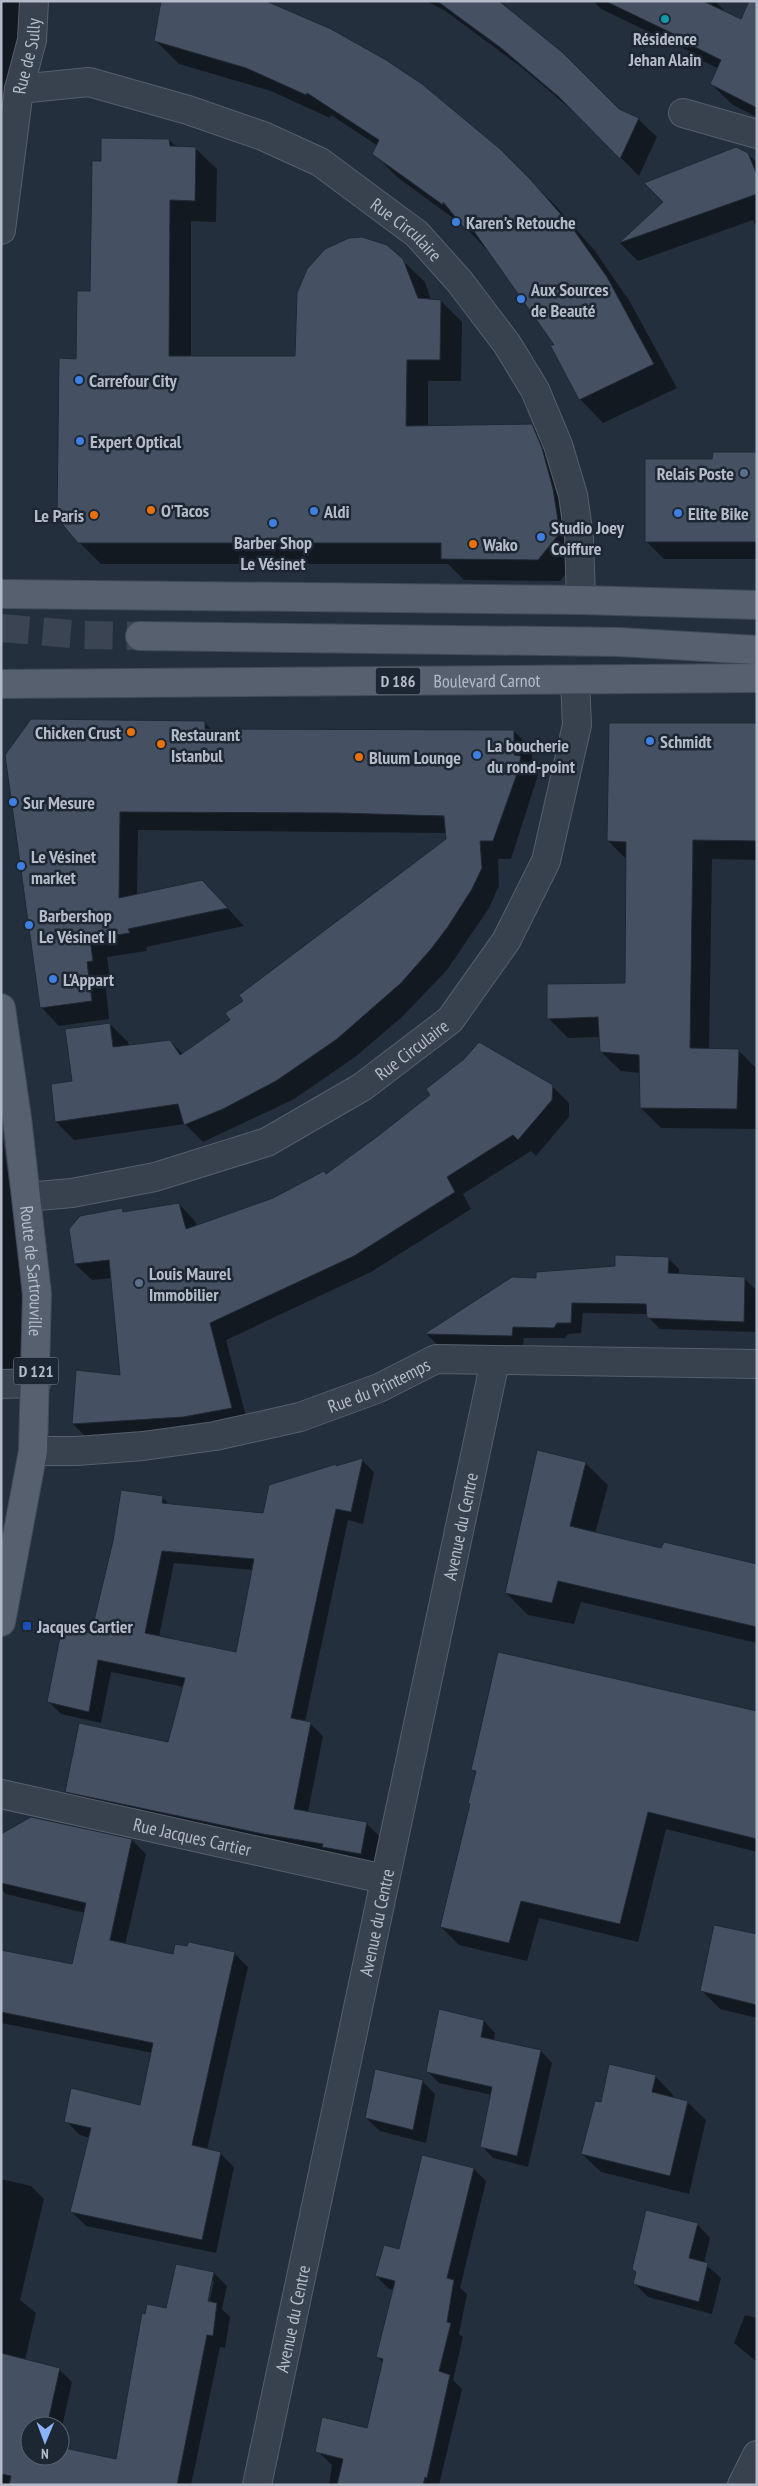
<svg xmlns="http://www.w3.org/2000/svg" width="758" height="2486" font-family="'PT Sans Narrow',sans-serif">
<style>
.shadow{fill:#0007;fill-rule:evenodd}
.building{fill:#455162;stroke:#1f2835;fill-rule:evenodd}
.lines{fill:none;stroke-linecap:round;stroke-linejoin:round}
.primary-tunnel{stroke:#3a4453;stroke-width:28;stroke-dasharray:28 14;stroke-linecap:butt}
.street-casing{stroke:#565f6c;stroke-width:30}
.primary-casing{stroke:#414a57;stroke-width:30}
.street{stroke:#38414e;stroke-width:28}
.primary{stroke:#56606e;stroke-width:28}
.culture-dot{fill:#0f9aa8;stroke:#1d2633;stroke-width:2}
.shop-dot{fill:#3f7fe0;stroke:#1d2633;stroke-width:2}
.service-dot{fill:#5c6f8a;stroke:#1d2633;stroke-width:2}
.food-dot{fill:#e8710a;stroke:#1d2633;stroke-width:2}
.transit-dot{fill:#1a4fb4;stroke:#1d2633;stroke-width:2}
.labels{text-anchor:middle;dominant-baseline:central;stroke-width:5;stroke-linejoin:round;paint-order:stroke}
.shield{fill:#1d2633;stroke:#878f9c;stroke-width:1}
.shield-label{font-size:16px;font-weight:bold;fill:#b4bcc9}
.poi-label{font-size:18px;font-weight:bold;fill:#b4bcc9;stroke:#1d2633;text-anchor:start}
.street-label{font-size:18px;fill:#b4bcc9;stroke:#1d2633}
</style>
<rect width="100%" height="100%" fill="#242f3e"/>
<g class="shadow">
<path d="M1,1H28L1,174Z"/>
<path d="M262,1L331,30L498,149L555,205L595,251L630,302L677,388L603,423L580,399L556,347L490,253L464,226L397,177L373,153L378,146L331,115L330,118L271,91L179,64L156,41Z"/>
<path d="M426,1H494L618,110L638,119L657,137L639,176L579,116L521,67L444,10Z"/>
<path d="M593,1H715L724,10L723,12L757,29V117L733,105L711,84L719,69L701,60L695,54L601,9Z"/>
<path d="M169,140L177,147L195,148L217,169L216,222L191,221V357H297L402,260L425,282L431,300L441,301L462,322L461,381H428V427L532,425L553,447L581,555L560,581L464,580L448,564H101L79,542L77,360L91,292L102,162Z"/>
<path d="M748,154L757,163V230L753,220L638,261L620,243L665,202Z"/>
<path d="M757,453V559H664L646,541L713,460Z"/>
<path d="M204,722L212,730L514,731L532,749V769L538,775L511,859H498L499,886L489,908L447,970L402,1017L355,1057L294,1099L203,1142L185,1124L74,1140L56,1122L73,1082L110,1024L128,1042L129,1046L170,1041L183,1054L232,1020L244,1002L447,840L446,833L138,830L137,896L220,900L244,926L146,947L147,951L107,957L110,979H105L109,1019L59,1026L41,1007L7,756Z"/>
<path d="M757,725V860L712,859L709,1050H738L757,1069V1129L661,1128L641,1108L640,1073L621,1071L601,1052L600,1037L568,1038L548,1018L626,984L627,860L608,841Z"/>
<path d="M552,1086L569,1103V1117L536,1156L531,1151L463,1194L471,1209L371,1272L226,1340L248,1424L90,1441L73,1424L77,1372L121,1376L112,1278L92,1280L75,1264L122,1210L125,1213L179,1204L195,1221L197,1226L274,1199L327,1176Z"/>
<path d="M1,1126L18,1246L26,1361L17,1376L1,1384Z"/>
<path d="M668,1258L679,1269V1275L744,1278L755,1289V1332L660,1329L649,1318L648,1314L583,1313L581,1333L568,1334L565,1338H524L523,1346L437,1344L426,1334L537,1279Z"/>
<path d="M362,1460L374,1472L363,1524L348,1520L305,1722L310,1723L323,1736L308,1812L367,1824L379,1836L373,1866L79,1804L66,1792L169,1743L184,1687L111,1672L101,1723L61,1714L49,1702L92,1634L162,1497L170,1505L264,1514L335,1465L338,1467ZM174,1563L253,1570L237,1653L159,1637Z"/>
<path d="M585,1463L608,1485L595,1534L662,1549L757,1566V1643L581,1602L574,1624L528,1615L506,1593Z"/>
<path d="M757,1713V1852L666,1829L638,1942L539,1918L527,1961L459,1945L441,1927L471,1805L477,1774L472,1769Z"/>
<path d="M32,1818L132,1840L146,1854L125,1945L173,1955L234,1953L248,1967L207,2150L220,2153L234,2167L216,2253L86,2226L72,2212L90,2138L80,2135L66,2121L141,2106L153,2053L1,2023V1951L73,1966L85,1913L6,1894L1,1889V1835Z"/>
<path d="M757,1936V2018L720,2009L701,1990Z"/>
<path d="M484,2021L495,2033L494,2041L541,2051L552,2063L528,2167L493,2158L482,2146L492,2095L439,2083L427,2071Z"/>
<path d="M655,2076L673,2095V2098L687,2102L706,2120L689,2194L601,2172L582,2154L602,2103Z"/>
<path d="M422,2081L435,2094L426,2143L380,2131L366,2118Z"/>
<path d="M474,2169L486,2181L460,2288L467,2294L459,2334L463,2337L453,2380L462,2389L439,2485H329L332,2465L317,2451L368,2430L383,2363L377,2356L394,2290L389,2289L376,2276Z"/>
<path d="M1,2179L31,2186L44,2199L20,2300L36,2313L25,2360L59,2369L72,2382L60,2436V2426H30V2456H60V2448L117,2461L166,2309L214,2273L227,2286L222,2309L230,2317L225,2348L220,2347L191,2485L1,2484ZM211,2281H214L208,2308L205,2307Z"/>
<path d="M697,2224L710,2238L704,2263L721,2278L712,2314L648,2297L635,2284Z"/>
<path d="M745,2315L757,2318V2362L734,2343Z"/>
</g>
<g class="building">
<path d="M161,1H266L331,29L386,60L422,84L499,148L531,180L571,226L607,277L654,364L579,400L550,345H554L466,220V230L443,202V205L372,154L379,140L307,93L306,95L246,68L154,41Z"/>
<path d="M437,1H499L562,52L619,109L639,118L620,159L559,97L501,48Z"/>
<path d="M605,1H703L741,19L749,1H757V108L710,84L721,60L679,39L680,37Z"/>
<path d="M101,138L169,139L170,146L196,147L195,201L170,200L169,356H295L297,293L307,269L325,249L349,238L362,237L387,245L403,259L418,298L441,300L440,360H407L406,426L532,424L542,448L553,489L560,533L538,560L441,559V543H78L57,518L59,358L76,359L77,291H90L92,161H101Z"/>
<path d="M736,147L748,153L757,175V194L619,243L663,202L644,183Z"/>
<path d="M713,452H757V542H645V459H712Z"/>
<path d="M31,719L205,721V729L514,730V755L521,756L517,774L493,841H480L482,868L472,889L447,928L431,949L401,983L337,1039L276,1081L223,1109L184,1125L178,1104L55,1122L51,1084L72,1081L65,1029L110,1023L113,1047L170,1040L180,1055L230,1020L225,1013L243,1001L239,995L446,839L444,816L339,813L120,812L119,898L202,880L228,908L128,929L130,933L90,939L93,961L87,962L92,1001L40,1008L5,755Z"/>
<path d="M609,723H757V841L693,840L690,1048L739,1049L737,1109L640,1108L639,1055L600,1052L598,1017L547,1019V984L625,983L626,842L607,841Z"/>
<path d="M479,1042L553,1085L552,1100L518,1140L513,1135L447,1177L455,1192L354,1256L210,1323L232,1408L183,1417L72,1424L76,1370L120,1375L109,1260L74,1264L69,1229L80,1216L122,1208L123,1212L179,1203L186,1229L273,1198L324,1171L326,1174L378,1136L430,1095L426,1089L464,1059Z"/>
<path d="M615,1255L669,1257L668,1273L745,1277L744,1322L647,1318L646,1304L572,1303L571,1323H557L554,1328L513,1327L512,1336L424,1334L512,1277L536,1278V1272L615,1266Z"/>
<path d="M537,1450L586,1462L570,1526L661,1548L664,1542L757,1564V1627L558,1581L552,1603L505,1593Z"/>
<path d="M363,1458L351,1512L336,1509L291,1718L311,1722L294,1809L367,1822L361,1854L322,1847L323,1844L263,1834L65,1792L79,1723L168,1742L185,1678L98,1660L89,1712L47,1702L62,1627L91,1633L113,1541L121,1490L163,1496L162,1503L263,1513L269,1485L336,1464V1466ZM162,1551L254,1559L236,1652L145,1633Z"/>
<path d="M498,1652L757,1711V1839L648,1812L620,1924L521,1901L509,1943L440,1927L470,1804L468,1803L476,1771L471,1770Z"/>
<path d="M31,1817L132,1839L110,1940L173,1954L175,1944L187,1946L189,1942L235,1952L192,2145L221,2152L202,2240L70,2212L91,2128L64,2122L71,2088L140,2105L153,2043L1,2012V1950L72,1964L86,1903L1,1883V1834Z"/>
<path d="M714,1925L757,1934V2005L700,1991Z"/>
<path d="M439,2009L484,2020L481,2037L541,2050L517,2156L480,2147L492,2087L426,2072Z"/>
<path d="M609,2064L656,2075L652,2092L688,2101L670,2176L581,2154L595,2101L601,2102Z"/>
<path d="M375,2069L423,2080L413,2130L365,2118Z"/>
<path d="M422,2155L474,2168L447,2278L454,2280L447,2322L451,2323L439,2371L450,2375L427,2478L425,2477L423,2485H337L343,2459L315,2452L322,2417L367,2428L383,2359L376,2357L395,2281L375,2276L384,2245L399,2249Z"/>
<path d="M646,2210L698,2223L689,2258L708,2263L699,2302L633,2284L636,2272L632,2269Z"/>
<path d="M176,2264L214,2272L208,2301L217,2303L213,2336L207,2335L177,2485H9L11,2476L1,2474V2353L60,2368L47,2426H30V2456H60V2447L116,2459L142,2313L145,2314L147,2304L166,2308Z"/>
</g>
<g class="lines">
<path class="primary-tunnel" d="M1,628L83,635L140,636"/>
<g class="street-casing">
<g id="street">
<path id="s1" d="M19,89L89,82L188,110L263,136L320,162L417,234L460,282L507,344L535,390L558,445L573,495L579,537L581,600"/>
<path d="M683,113L757,134"/>
<path id="s2" d="M1,230L19,89L32,40L34,1"/>
<path id="s3" d="M27,1197L72,1193L155,1177L267,1142L362,1087L450,1020L506,941L546,861L577,725L575,681"/>
<path d="M1,1384L36,1383"/>
<path id="s4" d="M33,1451H77L143,1446L215,1436L300,1417L379,1388L436,1359L757,1364"/>
<path id="s5" d="M1,1794L384,1879"/>
<path id="s6" d="M257,2485L495,1361"/>
<path d="M742,2485L757,2455"/>
</g>
</g>
<g class="primary-casing">
<g id="primary">
<path d="M1,594L581,600L757,605"/>
<path d="M140,636L619,642L757,650"/>
<path id="s7" d="M1,684L757,678"/>
<path id="s8" d="M1,1008L17,1118L37,1294L33,1451L1,1622"/>
</g>
</g>
<use href="#street" class="street"/>
<use href="#primary" class="primary"/>
</g>
<circle class="culture-dot" cx="665" cy="19" r="5"/>
<g class="shop-dot">
<circle cx="456" cy="222" r="5"/>
<circle cx="521" cy="299" r="5"/>
<circle cx="79" cy="380" r="5"/>
<circle cx="80" cy="441" r="5"/>
<circle cx="314" cy="511" r="5"/>
<circle cx="678" cy="513" r="5"/>
<circle cx="273" cy="523" r="5"/>
<circle cx="541" cy="537" r="5"/>
<circle cx="650" cy="741" r="5"/>
<circle cx="477" cy="755" r="5"/>
<circle cx="13" cy="802" r="5"/>
<circle cx="21" cy="866" r="5"/>
<circle cx="29" cy="925" r="5"/>
<circle cx="53" cy="979" r="5"/>
</g>
<g class="service-dot">
<circle cx="744" cy="473" r="5"/>
<circle cx="139" cy="1283" r="5"/>
</g>
<g class="food-dot">
<circle cx="151" cy="510" r="5"/>
<circle cx="94" cy="515" r="5"/>
<circle cx="473" cy="544" r="5"/>
<circle cx="131" cy="732" r="5"/>
<circle cx="161" cy="744" r="5"/>
<circle cx="359" cy="757" r="5"/>
</g>
<rect class="transit-dot" x="22" y="1621" width="10" height="10" rx="2.5"/>
<g class="labels">
<g class="shield">
<rect x="375.5" y="667.5" width="45" height="27" rx="4"/>
<rect x="13.5" y="1357.5" width="45" height="27" rx="4"/>
</g>
<g class="shield-label">
<text x="398" y="681">D 186</text>
<text x="36" y="1371">D 121</text>
</g>
<g class="poi-label">
<text x="665" y="38" text-anchor="middle">Résidence<tspan x="665" dy="21">Jehan Alain</tspan></text>
<text x="466" y="222">Karen's Retouche</text>
<text x="531" y="289">Aux Sources<tspan x="531" dy="21">de Beauté</tspan></text>
<text x="89" y="380">Carrefour City</text>
<text x="90" y="441">Expert Optical</text>
<text x="734" y="473" text-anchor="end">Relais Poste</text>
<text x="161" y="510">O'Tacos</text>
<text x="324" y="511">Aldi</text>
<text x="688" y="513">Elite Bike</text>
<text x="84" y="515" text-anchor="end">Le Paris</text>
<text x="551" y="527">Studio Joey<tspan x="551" dy="21">Coiffure</tspan></text>
<text x="273" y="542" text-anchor="middle">Barber Shop<tspan x="273" dy="21">Le Vésinet</tspan></text>
<text x="483" y="544">Wako</text>
<text x="121" y="732" text-anchor="end">Chicken Crust</text>
<text x="171" y="734">Restaurant<tspan x="171" dy="21">Istanbul</tspan></text>
<text x="660" y="741">Schmidt</text>
<text x="487" y="745">La boucherie<tspan x="487" dy="21">du rond-point</tspan></text>
<text x="369" y="757">Bluum Lounge</text>
<text x="23" y="802">Sur Mesure</text>
<text x="31" y="856">Le Vésinet<tspan x="31" dy="21">market</tspan></text>
<text x="39" y="915">Barbershop<tspan x="39" dy="21">Le Vésinet II</tspan></text>
<text x="63" y="979">L'Appart</text>
<text x="149" y="1273">Louis Maurel<tspan x="149" dy="21">Immobilier</tspan></text>
<text x="37" y="1626">Jacques Cartier</text>
</g>
<g class="street-label">
<text stroke="none"><textPath href="#s2" startOffset="176">Rue de Sully</textPath></text>
<text stroke="none"><textPath href="#s1" startOffset="425">Rue Circulaire</textPath></text>
<text stroke="none"><textPath href="#s7" startOffset="486">Boulevard Carnot</textPath></text>
<text stroke="none"><textPath href="#s3" startOffset="419">Rue Circulaire</textPath></text>
<text stroke="none"><textPath href="#s8" startOffset="265">Route de Sartrouville</textPath></text>
<text stroke="none"><textPath href="#s4" startOffset="355">Rue du Printemps</textPath></text>
<text stroke="none"><textPath href="#s6" startOffset="980">Avenue du Centre</textPath></text>
<text stroke="none"><textPath href="#s5" startOffset="196">Rue Jacques Cartier</textPath></text>
<text stroke="none"><textPath href="#s6" startOffset="575">Avenue du Centre</textPath></text>
<text stroke="none"><textPath href="#s6" startOffset="170">Avenue du Centre</textPath></text>
</g>
</g>
<rect width="758" height="2486" fill="none" stroke="#b4bcc9" stroke-width="5"/>
<g transform="translate(45 2441) rotate(181)"><circle r="24" fill="#1d2633" stroke="#59626f"/>
<path d="M0-4L9 19L0 12L-9 19Z" fill="#8ab4f8"/>
<text y="-8" font-size="14" font-weight="bold" text-anchor="middle" fill="#b4bcc9">N</text>
</g>
</svg>
